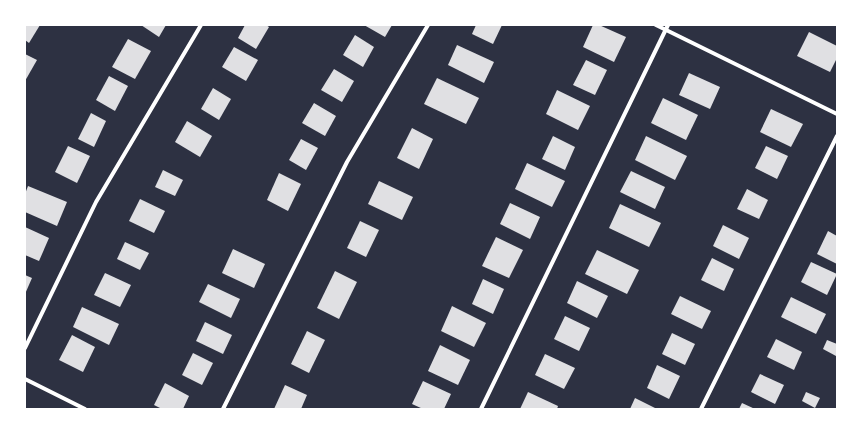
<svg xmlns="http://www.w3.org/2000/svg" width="862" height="434" font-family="'IBM Plex Sans',sans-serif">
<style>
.building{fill:#e0e0e3}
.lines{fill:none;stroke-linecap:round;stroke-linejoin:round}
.minor{stroke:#fff;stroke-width:4}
</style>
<rect width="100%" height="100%" fill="#2d3142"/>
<g class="building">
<path d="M25,25H40L29,43L25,40Z"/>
<path d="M141,25H166L159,37Z"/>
<path d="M245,25H266L269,27L256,49L238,38Z"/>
<path d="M364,25H392L385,37Z"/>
<path d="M476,25H502L493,44L472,34Z"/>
<path d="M593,25H599L626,37L614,62L583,47Z"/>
<path d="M809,32L837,46V58L830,72L797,56Z"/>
<path d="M355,35L374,47L363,67L343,55Z"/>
<path d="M128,39L151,51L135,79L112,67Z"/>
<path d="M457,45L494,62L484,83L448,65Z"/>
<path d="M234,47L258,60L246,81L222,67Z"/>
<path d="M25,54L37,60L25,81Z"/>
<path d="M586,60L607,70L595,95L573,85Z"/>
<path d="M334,69L354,81L342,102L321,90Z"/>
<path d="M689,73L720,87L710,109L679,95Z"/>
<path d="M109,76L128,86L115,111L96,100Z"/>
<path d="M437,78L479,98L466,124L424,104Z"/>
<path d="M213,88L231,99L219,120L201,109Z"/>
<path d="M557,90L590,106L578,130L546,114Z"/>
<path d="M663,98L698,115L686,140L651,123Z"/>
<path d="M314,103L336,116L325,136L302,123Z"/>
<path d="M771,109L803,124L791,147L760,132Z"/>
<path d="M91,113L106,121L94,147L78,139Z"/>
<path d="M187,121L212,136L200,157L175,142Z"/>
<path d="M412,128L433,139L419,169L397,158Z"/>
<path d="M553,136L575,147L565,170L542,159Z"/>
<path d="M646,136L687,156L675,180L635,160Z"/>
<path d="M301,139L318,148L306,170L289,160Z"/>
<path d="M68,146L90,156L77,183L55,172Z"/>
<path d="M766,146L788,156L777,179L755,168Z"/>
<path d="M527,163L565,181L552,207L515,189Z"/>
<path d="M163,170L183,180L175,196L155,187Z"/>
<path d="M631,171L665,187L655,209L620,192Z"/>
<path d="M279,173L301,184L288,211L267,200Z"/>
<path d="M379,181L413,197L402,220L368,204Z"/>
<path d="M28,186L67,202L57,226L25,212V194Z"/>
<path d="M747,189L768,200L759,219L737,209Z"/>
<path d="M140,199L165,211L154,233L129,221Z"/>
<path d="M510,203L540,217L530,239L500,224Z"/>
<path d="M620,204L661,223L649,247L609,228Z"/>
<path d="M360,221L379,230L366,257L347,248Z"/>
<path d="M723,225L749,238L739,259L713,246Z"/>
<path d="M25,227L49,238L39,261L25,255Z"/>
<path d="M828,231L837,236V264L817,254Z"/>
<path d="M496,237L523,250L509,278L482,266Z"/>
<path d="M125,242L149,253L140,270L117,259Z"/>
<path d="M233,249L265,264L254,288L222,273Z"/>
<path d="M597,250L639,270L627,294L585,274Z"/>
<path d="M712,258L734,269L724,291L701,280Z"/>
<path d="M811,262L837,274L827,295L801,282Z"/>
<path d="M335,271L357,282L339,319L317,308Z"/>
<path d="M105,273L131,285L120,307L94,295Z"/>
<path d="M25,275L32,278L25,294Z"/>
<path d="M483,279L504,289L493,314L472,304Z"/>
<path d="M577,281L608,296L597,318L567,303Z"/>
<path d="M208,284L240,299L231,318L199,302Z"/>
<path d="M680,296L711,311L702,329L671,314Z"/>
<path d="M791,297L826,314L816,334L781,317Z"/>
<path d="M452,306L486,323L474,347L441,331Z"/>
<path d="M82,307L119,324L109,345L73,327Z"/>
<path d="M565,316L590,328L579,351L554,339Z"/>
<path d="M205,322L232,335L223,354L196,341Z"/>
<path d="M307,331L325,340L309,373L291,364Z"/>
<path d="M672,333L695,344L685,365L662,354Z"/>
<path d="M72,335L95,347L83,372L59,360Z"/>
<path d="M776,339L802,352L794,370L767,357Z"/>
<path d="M827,340L837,344L836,356L823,349Z"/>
<path d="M440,345L470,360L458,385L428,371Z"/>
<path d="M193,353L213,363L202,385L182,375Z"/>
<path d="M545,354L575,368L564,389L535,375Z"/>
<path d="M657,365L680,376L669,399L647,388Z"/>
<path d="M760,374L784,385L775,404L751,392Z"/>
<path d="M423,381L451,394L444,409H423L412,404Z"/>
<path d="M165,383L189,396L183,409H162L154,405Z"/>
<path d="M285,385L307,395L301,409H274Z"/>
<path d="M528,392L558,406L557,409H520Z"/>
<path d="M806,392L820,398L815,408L802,401Z"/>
<path d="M635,398L657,409H630Z"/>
<path d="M742,403L755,409H739Z"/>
</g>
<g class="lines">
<g class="minor">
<path d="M656,25L837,114"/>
<path d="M25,348L96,202L201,25"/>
<path d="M25,379L85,409"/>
<path d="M223,409L347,162L428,25"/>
<path d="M481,409L668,25"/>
<path d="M701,409L837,136"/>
</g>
</g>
<rect width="862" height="434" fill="none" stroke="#ffffff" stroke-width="52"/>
</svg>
